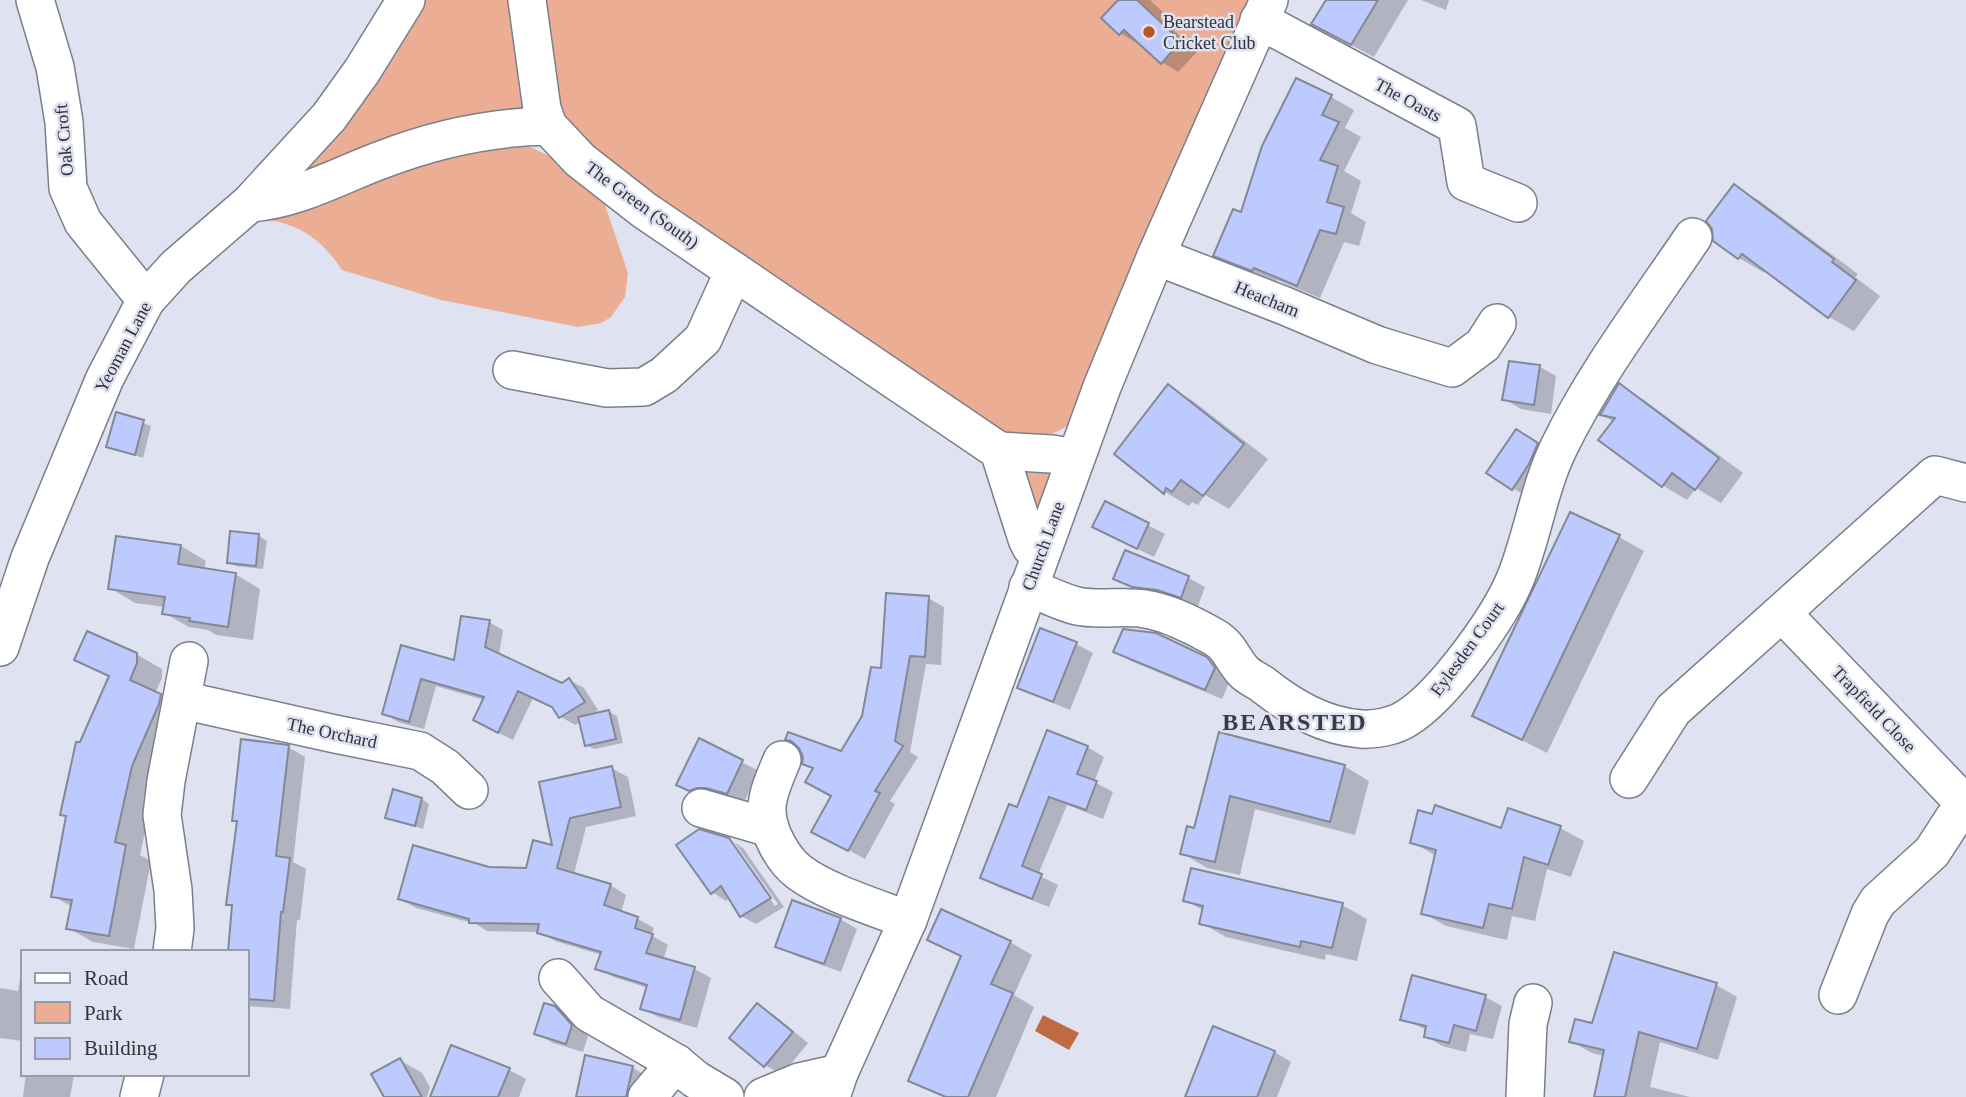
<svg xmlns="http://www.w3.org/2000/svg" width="1966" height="1097" font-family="'Times New Roman',serif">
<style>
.green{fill:#ebae94}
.water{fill:#c06a43}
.shadow{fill:#0003}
.building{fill:#bccafd;stroke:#848896;stroke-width:2}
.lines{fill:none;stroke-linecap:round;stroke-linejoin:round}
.minor-casing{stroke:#7b7f8c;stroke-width:40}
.minor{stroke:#fff;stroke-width:37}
.poi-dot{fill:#bc5725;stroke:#dee2f1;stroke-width:2.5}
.labels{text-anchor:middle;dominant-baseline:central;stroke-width:5;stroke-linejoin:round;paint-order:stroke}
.poi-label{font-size:18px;fill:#313338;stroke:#dee2f1;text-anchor:start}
.street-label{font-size:18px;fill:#313338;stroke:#dee2f1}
.district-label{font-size:24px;font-weight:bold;letter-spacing:2px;fill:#383c47;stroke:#dee2f1}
</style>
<rect width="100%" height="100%" fill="#dee2f1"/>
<g class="green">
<path d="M421,0H515L526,105L522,112L302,181L296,169Z"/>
<path d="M541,0H1253L1073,422C1050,438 1038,438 1011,437L606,165L567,121L560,106Z"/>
<path d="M507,142L528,146L569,165L602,196L628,273L625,297L611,317L601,323L578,327L441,300L342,270C322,239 298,223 262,219L434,150Z"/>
<path d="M1008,468H1053L1034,515Z"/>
</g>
<path class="water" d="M1043,1015L1079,1033L1069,1050L1035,1031Z"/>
<g class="shadow">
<path d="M1121,0H1150L1164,13L1160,18L1197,52L1178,72L1162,62L1139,41L1137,43L1120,33Z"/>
<path d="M1328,0H1408L1374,57L1336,37Z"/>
<path d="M1421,0H1449L1446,10Z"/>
<path d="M1331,97L1354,110L1345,128L1361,137L1344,171L1361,181L1351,213L1366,222L1359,246L1344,242L1320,298L1277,280L1276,283L1239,268L1216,255L1242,215Z"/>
<path d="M1735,187L1760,201L1858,274L1855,277L1880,296L1854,331L1829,317L1766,269L1763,272L1739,258Z"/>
<path d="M1510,363L1540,367L1556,376L1551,414L1521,409L1504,399Z"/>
<path d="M1620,386L1644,400L1743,473L1721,503L1696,488L1687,500L1662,485L1614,422L1602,415Z"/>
<path d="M1168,387L1193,401L1268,459L1229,509L1205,495L1198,505L1192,502L1189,506L1165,492L1116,454Z"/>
<path d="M117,414L151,426L143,458L108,446Z"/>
<path d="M1533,440L1554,454L1529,498L1513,488Z"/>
<path d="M1106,503L1165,534L1154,557L1111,536Z"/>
<path d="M232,533L259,536L267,541L263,569L236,566L228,562Z"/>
<path d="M1619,537L1644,551L1547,753L1474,716Z"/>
<path d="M181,546L206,561L204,570L235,574L260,589L253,640L216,635L208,630L189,627L164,613L165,607L135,603L110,588Z"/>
<path d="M1126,553L1189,578L1205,587L1198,606L1176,599L1150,595L1115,578Z"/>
<path d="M928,598L944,607L941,665L926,664L910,752L918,757L890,801L895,804L865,859L830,840L833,796L814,769L804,763V756L800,747L787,739L841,753L864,716L883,670Z"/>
<path d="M489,622L503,630L499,655L562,685L569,680L584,688L598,710L591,715L609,712L617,716L623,743L594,749L586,745L581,722L575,725L561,717L555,708L533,698L513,740L489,728L484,700L436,686L424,729L398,722L384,713L403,647L455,662Z"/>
<path d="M1076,644L1093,653L1070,710L1036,696L1019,687Z"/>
<path d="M1188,649L1223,669L1231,678L1222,699L1131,661L1115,651Z"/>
<path d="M136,654L162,669V678L155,693L186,710L156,781L140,855L151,861L134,949L93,942L68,928L72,907L53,896L68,817L62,814L81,744L110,678L76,659Z"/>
<path d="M1220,734L1344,766L1369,781L1355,835L1255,809L1240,875L1207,868L1182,853L1195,830Z"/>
<path d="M700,741L759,771L744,802L695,794L678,784Z"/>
<path d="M288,747L305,757L293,862L306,869L300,920H297L290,1009L247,1006V952L234,907L228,904L238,822L234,820Z"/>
<path d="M1087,747L1104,757L1094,782L1113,792L1103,819L1067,805L1038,875L1058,885L1049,907L998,887L982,878L1018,810Z"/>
<path d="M611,768L628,777L636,816L586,827L574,874L610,885L626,895L621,913L638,919L654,928L651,935L668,945L663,960L695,969L711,978L697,1028L658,1017L642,1008L648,988L614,977L597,968L602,955L555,941L540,932L487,931L476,924L416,908L400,899L489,869H527L555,847L541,783Z"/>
<path d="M422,799L429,804L423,829L387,817Z"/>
<path d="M1509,810L1560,828L1584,841L1571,877L1547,869L1535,921L1512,916L1507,940L1446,926L1423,913L1436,856L1412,842L1503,830Z"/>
<path d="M728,840L732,842H730L775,906L778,904L735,843L743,848L784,907L756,924L741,916L730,898L726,901L712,892Z"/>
<path d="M1185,900L1342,905L1367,919L1357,961L1326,954L1325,960L1226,937L1201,923L1204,911Z"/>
<path d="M840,919L857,929L841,972L794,955L777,946Z"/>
<path d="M929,939L1010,942L1032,955L1014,995L1034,1007L996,1097H943L910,1080L962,957Z"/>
<path d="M20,978L23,979V1041L0,1038V988L18,991Z"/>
<path d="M1716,985L1737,997L1718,1060L1660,1042L1650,1087L1690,1097H1595L1604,1056L1592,1053L1571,1041L1593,1025Z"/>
<path d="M1485,997L1502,1006L1493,1039L1470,1034L1466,1052L1442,1046L1426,1036L1427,1030L1402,1019Z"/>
<path d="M758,1006L774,1015L808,1043L782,1075L765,1065Z"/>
<path d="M554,1008L572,1018L588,1036L583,1052L553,1043L536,1033Z"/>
<path d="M1214,1029L1275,1052L1291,1062L1277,1097H1236Z"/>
<path d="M452,1047L509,1070L526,1079L519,1097H437Z"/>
<path d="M586,1057L633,1068L649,1077L645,1097H577Z"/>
<path d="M400,1060L422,1073L430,1087L427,1097H386Z"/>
<path d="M26,1074H74L70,1097H23Z"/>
</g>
<g class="building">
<path d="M1118,0H1137L1181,41L1161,64L1124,30L1119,35L1101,18Z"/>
<path d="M1326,0H1378L1351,45L1311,24Z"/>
<path d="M1296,78L1332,95L1322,115L1339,122L1320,160L1338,166L1327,202L1344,207L1336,234L1320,230L1297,286L1254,268L1252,271L1213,256L1233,209L1241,212L1262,146Z"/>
<path d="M1734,184L1834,259L1832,262L1856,280L1828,318L1742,254L1738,259L1713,241L1712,229L1706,221Z"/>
<path d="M1509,361L1540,365L1534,405L1502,400Z"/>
<path d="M1619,383L1719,458L1695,490L1672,473L1662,487L1598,440L1615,418L1600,415Z"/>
<path d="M1168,384L1244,444L1203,496L1181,480L1172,492L1166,488L1164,494L1114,454Z"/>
<path d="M116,412L144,420L135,455L106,447Z"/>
<path d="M1516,429L1538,443L1529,464L1512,490L1486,473Z"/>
<path d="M1105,501L1149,523L1137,549L1092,527Z"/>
<path d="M1570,512L1620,535L1522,740L1472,716Z"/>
<path d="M230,531L259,534L256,566L227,563Z"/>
<path d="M116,536L181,545L178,564L236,573L228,627L189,621L190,618L162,614L165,597L108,589Z"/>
<path d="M1125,550L1189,576L1181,598L1157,590L1132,587L1113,579Z"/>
<path d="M886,593L929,596L925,657L910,656L895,741L903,746L875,791L880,793L848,851L811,832L831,796L805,782L813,768L802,764L803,757L799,748L791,741L785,740L788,732L841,751L862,716L871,667L881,668Z"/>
<path d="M461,616L490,620L485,647L562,683L569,678L585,702L559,718L552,707L518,691L498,733L473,720L484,697L421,679L409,722L382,714L401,645L454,660Z"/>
<path d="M1040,628L1077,642L1053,702L1017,688Z"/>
<path d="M1123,629L1156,633L1207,657L1215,668L1205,690L1113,652Z"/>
<path d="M87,631L137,653V663L130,680L161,694L159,704L132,766L115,842L126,845L109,936L66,929L72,900L51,897L66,816L60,815L76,742H80L109,676L74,660Z"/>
<path d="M609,710L616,739L585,746L578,717Z"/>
<path d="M1047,730L1088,746L1077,774L1097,781L1086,810L1049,797L1022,866L1042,874L1032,899L980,878L1009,804L1017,807Z"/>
<path d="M1219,732L1345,765L1330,822L1230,796L1215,862L1180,854L1187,826L1194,828Z"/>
<path d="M699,738L743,760L727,794L706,788H697L689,791L676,785Z"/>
<path d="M241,739L289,745L276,856L290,858L283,912H281L274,1001L247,999V952H228L232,905H226L237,821H232Z"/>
<path d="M612,766L621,807L570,818L557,868L611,884L604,905L638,917L635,928L653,934L646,953L695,967L680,1020L640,1009L647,985L595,969L601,952L537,933L539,924L469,923V919L398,899L413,845L489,867L526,868L533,840L552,845L539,782Z"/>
<path d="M393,789L422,798L415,826L385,818Z"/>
<path d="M1435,805L1501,828L1508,808L1561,826L1548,865L1524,857L1512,909L1489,904L1483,928L1421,914L1436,850L1410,843L1418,810L1432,814Z"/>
<path d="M699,829L729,838L771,898L740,917L721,886L711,894L676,845Z"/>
<path d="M1191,868L1343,903L1332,948L1301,941L1300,947L1199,924L1203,906L1183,901Z"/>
<path d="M792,900L841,918L824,964L775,947Z"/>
<path d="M941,909L1011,941L991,984L1013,993L968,1097H946L908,1081L961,956L927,940Z"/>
<path d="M1614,952L1717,983L1697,1049L1639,1032L1625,1097H1594L1604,1050L1569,1042L1575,1019L1592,1023Z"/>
<path d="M1412,975L1486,995L1476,1031L1454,1025L1449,1043L1424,1037L1426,1026L1400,1020Z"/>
<path d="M544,1003L555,1006L572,1025L566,1044L534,1034Z"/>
<path d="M757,1003L793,1032L764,1067L729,1038Z"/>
<path d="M1213,1026L1275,1051L1257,1097H1185Z"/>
<path d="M451,1045L510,1068L498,1097H430Z"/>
<path d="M585,1055L633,1066L626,1097H576Z"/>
<path d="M400,1058L422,1097H384L371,1074Z"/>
</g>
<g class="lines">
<g class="minor-casing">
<g id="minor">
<path d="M35,0L55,67L64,122L68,188L83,222L146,300"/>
<path d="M527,0L542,109L548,126"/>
<path d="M1259,20L1457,126L1466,182L1518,203"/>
<path d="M250,203C296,200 338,176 381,160C435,139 490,127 548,126L580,160L644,210L999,451L1027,539L1031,547L1040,556"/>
<path d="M1156,256L1285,306L1377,345L1452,368L1483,345L1497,323"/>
<path d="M512,370L607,388L644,387L664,375L703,339L734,271"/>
<path d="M999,451L1052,454L1075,458"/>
<path d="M1028,587C1044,593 1060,602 1077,606C1100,611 1123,605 1145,609C1166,612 1195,626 1214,637C1231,647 1232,660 1244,672C1249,677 1256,680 1262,684C1291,707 1323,726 1361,729C1376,730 1395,726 1407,718C1444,695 1500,617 1516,577C1533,534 1539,488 1559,447C1595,373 1647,305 1693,237"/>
<path d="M1782,613L1966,805"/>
<path d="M0,647L30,558L105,378L146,300L176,267L250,203L329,117L362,71L406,0"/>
<path d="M182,700L335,734L420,751L445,767L469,790"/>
<path d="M782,760C776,775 766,795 767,811C767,831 783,860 799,872C825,892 877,908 908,920"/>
<path d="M1629,779L1673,710L1935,475L1966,483"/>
<path d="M701,808L770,828"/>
<path d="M172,952L175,928L173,890L162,815L166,781L189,661"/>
<path d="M558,978L589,1013L676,1063"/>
<path d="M1838,995L1870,914L1878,901L1932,852L1954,818L1966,806"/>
<path d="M139,1097L145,1074"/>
<path d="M647,1097L676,1063L695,1079L725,1097"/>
<path d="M763,1097L799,1082L839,1073"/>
<path d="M831,1097L839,1073L908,920L1102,387L1156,256L1269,0"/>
<path d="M1525,1097L1528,1024L1533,1003"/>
</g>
</g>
<use href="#minor" class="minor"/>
</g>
<circle class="poi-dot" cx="1149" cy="32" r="7"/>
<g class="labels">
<g class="poi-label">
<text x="1163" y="22">Bearstead<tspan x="1163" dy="21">Cricket Club</tspan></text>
</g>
<g class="street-label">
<text transform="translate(1408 100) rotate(28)">The Oasts</text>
<text transform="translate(64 140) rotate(-95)">Oak Croft</text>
<text transform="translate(642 205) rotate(36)">The Green (South)</text>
<text transform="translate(1267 299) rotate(22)">Heacham</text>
<text transform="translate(123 347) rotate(-62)">Yeoman Lane</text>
<text transform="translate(1043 546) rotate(-70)">Church Lane</text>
<text transform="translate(1467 649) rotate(-54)">Eylesden Court</text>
<text transform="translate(1874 709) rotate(46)">Trapfield Close</text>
<text transform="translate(332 733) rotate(12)">The Orchard</text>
</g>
<g class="district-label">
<text x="1295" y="722">BEARSTED</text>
</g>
</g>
<rect x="21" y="950" width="228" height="126" fill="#dee2f1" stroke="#999ca7" stroke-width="2"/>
<rect x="35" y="973" width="35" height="10" fill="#ffffff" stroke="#999ca7" stroke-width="2"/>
<text x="84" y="985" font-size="21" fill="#313338">Road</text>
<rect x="35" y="1002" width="35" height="21" fill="#ebae94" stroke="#999ca7" stroke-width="2"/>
<text x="84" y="1020" font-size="21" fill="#313338">Park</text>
<rect x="35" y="1038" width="35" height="21" fill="#bccafd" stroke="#999ca7" stroke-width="2"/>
<text x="84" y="1055" font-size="21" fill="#313338">Building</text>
</svg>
